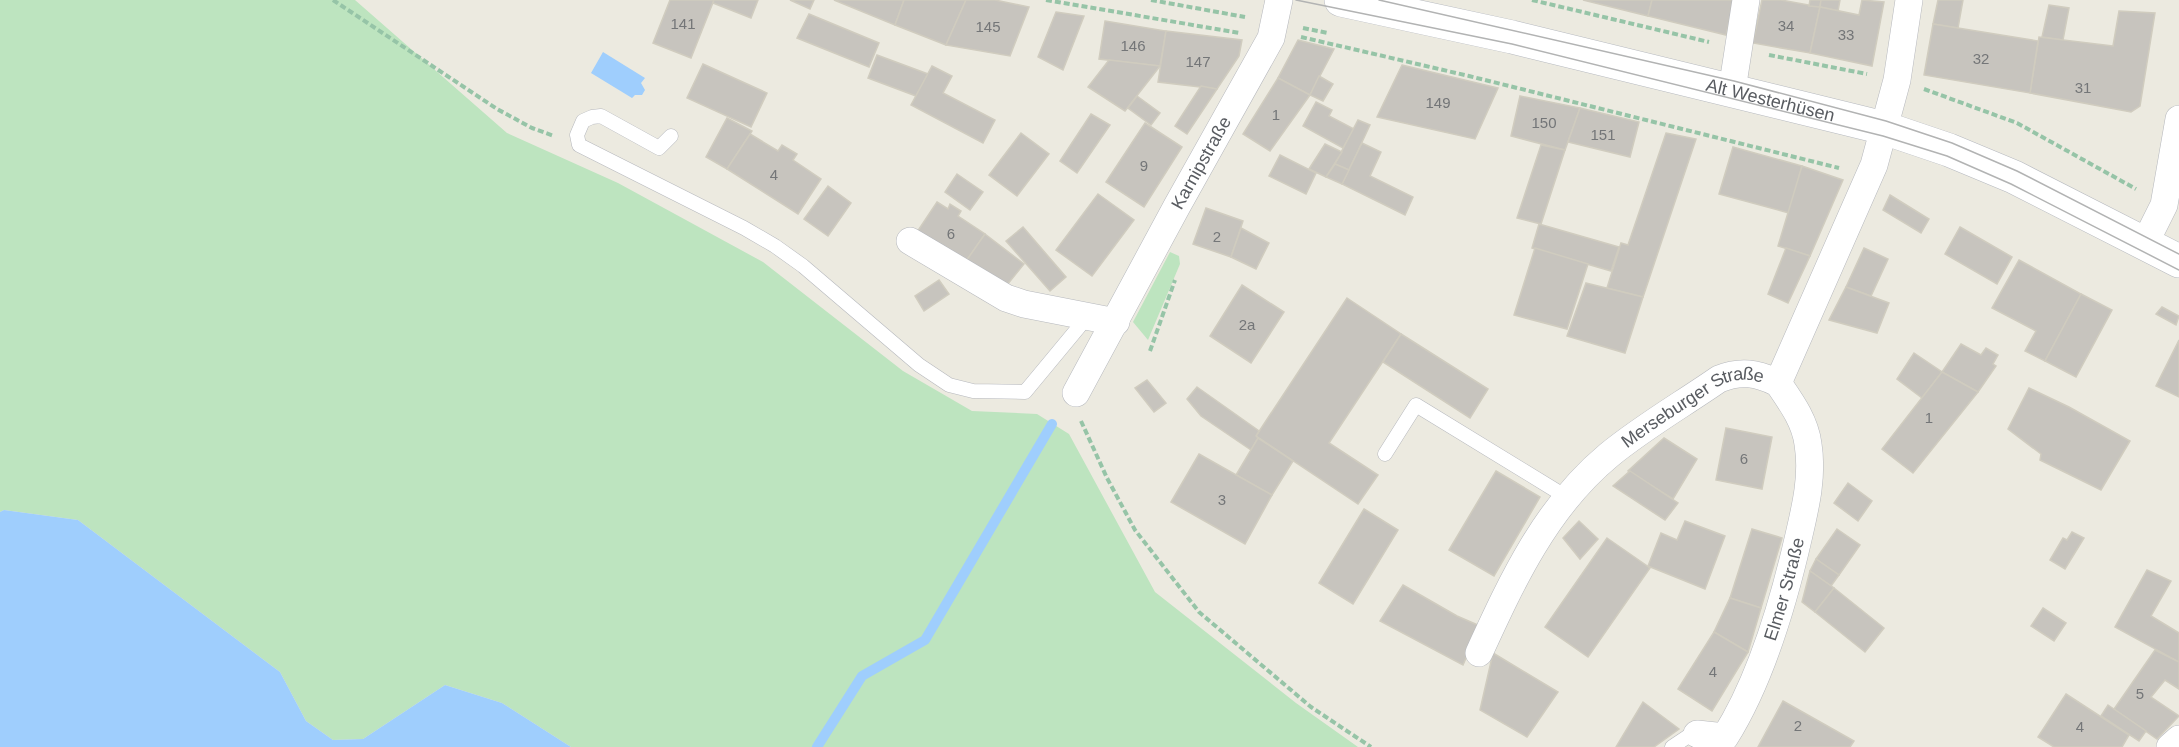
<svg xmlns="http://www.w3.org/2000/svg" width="2179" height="747" font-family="Helvetica,sans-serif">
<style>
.green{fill:#bde4bf}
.water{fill:#9fcefd}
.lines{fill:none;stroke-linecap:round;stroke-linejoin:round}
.stream{stroke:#9fcefd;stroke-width:10}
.building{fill:#c7c4be;stroke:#d0ccbf;stroke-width:1.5}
.lane-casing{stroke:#b6b8bd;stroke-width:15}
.street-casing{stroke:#b6b8bd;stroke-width:28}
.secondary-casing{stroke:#b6b9bf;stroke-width:34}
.path{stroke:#96c4a7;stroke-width:4;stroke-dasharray:6 3;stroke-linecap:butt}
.lane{stroke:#fff;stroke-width:14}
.street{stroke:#fff;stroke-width:27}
.secondary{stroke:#fff;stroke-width:33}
.tram{stroke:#b2b3b3;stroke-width:1.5}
.labels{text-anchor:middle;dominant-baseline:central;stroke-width:5;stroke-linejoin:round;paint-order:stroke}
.number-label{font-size:15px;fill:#747678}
.street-label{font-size:18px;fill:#595c61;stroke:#fff}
</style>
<rect width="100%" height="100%" fill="#eceae0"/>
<g class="green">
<path d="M0,0H355L507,133L618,183L763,262L903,371L972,411L1037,414L1069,434L1155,592L1296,703L1358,747H571L502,703L445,685L363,739L333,740L306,721L280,672L78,520L4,510L0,512Z"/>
<path d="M1170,252L1179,256L1180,264L1148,340L1133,322Z"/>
</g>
<g class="water">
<path d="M603,52L645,78L641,83L645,90L642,95H635L632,98L591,73Z"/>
<path d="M4,510L78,520L280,672L306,721L333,740L363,739L445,685L502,703L571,747H0V512Z"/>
</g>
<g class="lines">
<path class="stream" d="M817,747L862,676L925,640L1052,424"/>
</g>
<g class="building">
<path d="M670,0H714L691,58L653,43Z"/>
<path d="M714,0H758L751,18L713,3Z"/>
<path d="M790,0H814L810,9Z"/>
<path d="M834,0H904L895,25Z"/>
<path d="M904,0H966L946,45L895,25Z"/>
<path d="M966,0H995L1029,7L1010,56L946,45Z"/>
<path d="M1583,0H1652L1648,16Z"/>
<path d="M1652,0H1734L1726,35L1648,16Z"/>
<path d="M1762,0H1781L1820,7L1810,53L1753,43Z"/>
<path d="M1810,0H1821L1820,7L1809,6Z"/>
<path d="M1821,0H1840L1838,11L1820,7Z"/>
<path d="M1862,0L1884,2L1872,66L1810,53L1820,7L1859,15Z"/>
<path d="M1938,0H1963L1958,28L1933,24Z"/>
<path d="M2049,5L2069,8L2063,40L2042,37Z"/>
<path d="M2119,11L2155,13L2140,106L2131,112L2030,93L2039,37L2113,46Z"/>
<path d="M1056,12L1084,16L1063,70L1038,57Z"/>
<path d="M809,14L879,43L869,67L797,38Z"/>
<path d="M1105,21L1166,31L1160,66L1099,59Z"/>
<path d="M1933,24L2038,41L2030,93L1924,75Z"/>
<path d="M1166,31L1242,40L1239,56L1217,89L1158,82Z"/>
<path d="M1298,40L1334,49L1310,95L1278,78Z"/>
<path d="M877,55L928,74L916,96L868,78Z"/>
<path d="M1109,60L1160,66L1125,111L1088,87Z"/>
<path d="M703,64L767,93L751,127L687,98Z"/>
<path d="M1402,65L1498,88L1475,139L1377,117Z"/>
<path d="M932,66L952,76L943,93L995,120L983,143L911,105Z"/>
<path d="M1319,76L1333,84L1323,101L1310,95Z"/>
<path d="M1278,78L1310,95L1270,151L1243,134Z"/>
<path d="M1201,86L1217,89L1187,134L1175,126Z"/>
<path d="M1137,96L1160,113L1151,125L1128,108Z"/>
<path d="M1520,96L1580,108L1565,150L1511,136Z"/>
<path d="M1316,102L1332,110L1329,116L1354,129L1343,148L1303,126Z"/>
<path d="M1580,108L1639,122L1630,157L1568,142Z"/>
<path d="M1091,114L1110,125L1077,173L1060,161Z"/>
<path d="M727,118L752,131L727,169L706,157Z"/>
<path d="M1358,120L1370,125L1349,170L1335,164Z"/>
<path d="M1145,123L1182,147L1144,207L1106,182Z"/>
<path d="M1021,133L1049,154L1017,196L989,175Z"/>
<path d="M1666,133L1696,139L1643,297L1607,288L1621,243L1628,245Z"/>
<path d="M750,134L778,151L782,145L797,154L793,160L821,179L798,214L727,169Z"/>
<path d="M1362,143L1381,152L1370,176L1413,197L1405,215L1342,184Z"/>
<path d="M1325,144L1342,152L1326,177L1309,169Z"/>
<path d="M1541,145L1565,150L1541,224L1517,218Z"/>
<path d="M1733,147L1802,166L1789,213L1719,194Z"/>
<path d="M1280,155L1316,173L1306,194L1269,176Z"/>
<path d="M1335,164L1349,170L1342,184L1326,177Z"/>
<path d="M1802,166L1843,180L1810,256L1778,246Z"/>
<path d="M957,174L983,192L970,210L945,192Z"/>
<path d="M828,186L851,203L828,236L804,219Z"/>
<path d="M1098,194L1134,220L1092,276L1056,250Z"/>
<path d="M1890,195L1929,219L1921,233L1883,210Z"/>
<path d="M937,202L948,209L950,204L961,211L958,216L985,234L964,264L917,232Z"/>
<path d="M1206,208L1243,221L1231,257L1193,244Z"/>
<path d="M1539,224L1619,247L1611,271L1532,248Z"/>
<path d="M1023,227L1066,277L1050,291L1006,241Z"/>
<path d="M1960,227L2012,257L1997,284L1945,254Z"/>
<path d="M1241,228L1269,243L1256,269L1231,257Z"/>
<path d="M985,234L1024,264L1003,290L964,264Z"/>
<path d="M1535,248L1588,264L1567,329L1514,315Z"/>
<path d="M1786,248L1810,256L1788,303L1768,294Z"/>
<path d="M1864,248L1888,259L1871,296L1846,287Z"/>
<path d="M2019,260L2081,294L2045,361L2025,351L2036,331L1992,308Z"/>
<path d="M939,280L949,294L924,311L915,296Z"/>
<path d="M1586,283L1643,297L1625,353L1567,336Z"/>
<path d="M1242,285L1284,312L1251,363L1210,336Z"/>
<path d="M1846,287L1889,303L1877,333L1829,320Z"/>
<path d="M2081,294L2112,310L2076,377L2045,361Z"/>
<path d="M1347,298L1401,334L1329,443L1378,475L1358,504L1256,436Z"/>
<path d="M2162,307L2179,316L2176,325L2156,314Z"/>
<path d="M1401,334L1488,389L1470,418L1383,362Z"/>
<path d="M2179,340V397L2156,386Z"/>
<path d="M1961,344L1981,355L1986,348L1998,355L1993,364L1996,366L1978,392L1942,372Z"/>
<path d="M1914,353L1942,372L1922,398L1897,379Z"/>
<path d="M1942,372L1978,392L1913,473L1882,449Z"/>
<path d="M1147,380L1166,403L1154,412L1135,388Z"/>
<path d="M1197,387L1259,431L1256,436L1258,438L1251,450L1201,416L1187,399Z"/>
<path d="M2029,388L2069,407L2130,441L2101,490L2040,460L2041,454L2008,429Z"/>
<path d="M1726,428L1772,437L1762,489L1716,480Z"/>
<path d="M1258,438L1293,461L1272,495L1236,475Z"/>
<path d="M1664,438L1697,459L1673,499L1628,471Z"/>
<path d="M1199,454L1272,495L1245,544L1171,502Z"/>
<path d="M1496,471L1540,497L1494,576L1449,550Z"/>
<path d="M1630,471L1678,503L1665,520L1613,486Z"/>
<path d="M1848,483L1872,501L1858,521L1834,503Z"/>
<path d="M1364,509L1398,530L1353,604L1319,583Z"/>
<path d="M1579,521L1598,539L1580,559L1563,538Z"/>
<path d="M1685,521L1725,536L1705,589L1648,566L1661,533L1677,540Z"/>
<path d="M1752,529L1782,538L1761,608L1730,598Z"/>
<path d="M1837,529L1860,545L1839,575L1816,559Z"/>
<path d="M2072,532L2084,538L2065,569L2050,560L2063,538L2067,540Z"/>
<path d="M1607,538L1650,568L1588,657L1545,627Z"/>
<path d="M1816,559L1839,575L1831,586L1810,571Z"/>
<path d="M2147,570L2171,581L2151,616L2179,633V662L2115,627Z"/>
<path d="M1810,571L1834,588L1815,612L1802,602Z"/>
<path d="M1403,585L1457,616L1480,626L1463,665L1380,621Z"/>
<path d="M1834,588L1884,628L1865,652L1815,612Z"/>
<path d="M1730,598L1761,608L1748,652L1714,632Z"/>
<path d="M2043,608L2066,623L2054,641L2031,626Z"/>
<path d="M1714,632L1748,652L1712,711L1678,689Z"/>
<path d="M2155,650L2179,662V689L2165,680L2151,697L2179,716L2157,739L2114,709Z"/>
<path d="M1493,653L1558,692L1527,737L1480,710Z"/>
<path d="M2066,694L2129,735L2122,747H2054L2038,737Z"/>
<path d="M1783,701L1854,741L1850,747H1758Z"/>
<path d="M1643,702L1679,729L1654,747H1616Z"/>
<path d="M2108,705L2146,731L2139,741L2101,716Z"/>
</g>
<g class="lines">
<g class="lane-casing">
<g id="lane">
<path d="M671,136L659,148L601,116L592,117L583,121L577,135L579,145L744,228L775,246L803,266L919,365L949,385L973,391L1025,392L1088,316"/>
<path d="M1385,454L1416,405L1568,498"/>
<path d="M1672,747L1687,737L1697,734"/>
</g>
</g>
<g class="street-casing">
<g id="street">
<path d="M1732,90L1746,0"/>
<path d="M910,241L1006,298L1024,304L1116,322"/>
<path d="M2145,243L2164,205L2179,119"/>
<path id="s1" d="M1076,393L1177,206L1271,38L1279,0"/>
<path id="s2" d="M1479,653C1512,581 1546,507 1609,455C1643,427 1683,404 1719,379C1741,370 1757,373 1778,383L1874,165L1897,80L1909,0"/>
<path id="s3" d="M1697,734L1725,737C1761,680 1784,601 1799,535C1806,505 1813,475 1808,444C1805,421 1791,402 1778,383"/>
<path d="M2170,747L2179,739"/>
</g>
</g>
<g class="secondary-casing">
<g id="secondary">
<path id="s4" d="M1341,0L1512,37L1884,128L1949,150L2014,177L2179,261"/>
</g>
</g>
<g class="path">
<path d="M333,0L497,109L532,128L554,136"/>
<path d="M1046,0L1240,33"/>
<path d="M1151,0L1245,17"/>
<path d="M1532,0L1709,42"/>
<path d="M1303,28L1328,33"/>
<path d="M1301,37L1469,76L1839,168"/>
<path d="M1769,55L1867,74"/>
<path d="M1924,89L2017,123L2136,189"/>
<path d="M1150,351L1175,280"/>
<path d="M1081,421L1107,478L1135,530L1199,612L1311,707L1371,747"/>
</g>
<use href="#lane" class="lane"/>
<use href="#street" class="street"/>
<use href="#secondary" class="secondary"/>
<g class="tram">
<path d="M1296,0L1512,44L1883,136L1947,156L2011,184L2179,270"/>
<path d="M1379,0L1734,81L1886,121L1952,143L2017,171L2179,254"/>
</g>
</g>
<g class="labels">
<g class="number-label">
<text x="683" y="23">141</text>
<text x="1786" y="25">34</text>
<text x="988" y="26">145</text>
<text x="1846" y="34">33</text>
<text x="1133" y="45">146</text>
<text x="1981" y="58">32</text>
<text x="1198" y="61">147</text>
<text x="2083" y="87">31</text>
<text x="1438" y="102">149</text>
<text x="1276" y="114">1</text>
<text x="1544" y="122">150</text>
<text x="1603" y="134">151</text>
<text x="1144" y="165">9</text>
<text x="774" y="174">4</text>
<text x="951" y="233">6</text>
<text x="1217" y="236">2</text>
<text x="1247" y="324">2a</text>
<text x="1929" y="417">1</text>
<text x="1744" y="458">6</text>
<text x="1222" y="499">3</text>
<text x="1713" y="671">4</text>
<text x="2140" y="693">5</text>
<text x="1798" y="725">2</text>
<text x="2080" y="726">4</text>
</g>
<g class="street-label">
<text stroke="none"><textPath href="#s4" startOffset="441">Alt Westerhüsen</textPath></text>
<text stroke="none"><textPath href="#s1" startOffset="262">Karnipstraße</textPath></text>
<text stroke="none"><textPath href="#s2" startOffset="338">Merseburger Straße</textPath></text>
<text stroke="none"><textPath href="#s3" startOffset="188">Elmer Straße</textPath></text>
</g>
</g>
</svg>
